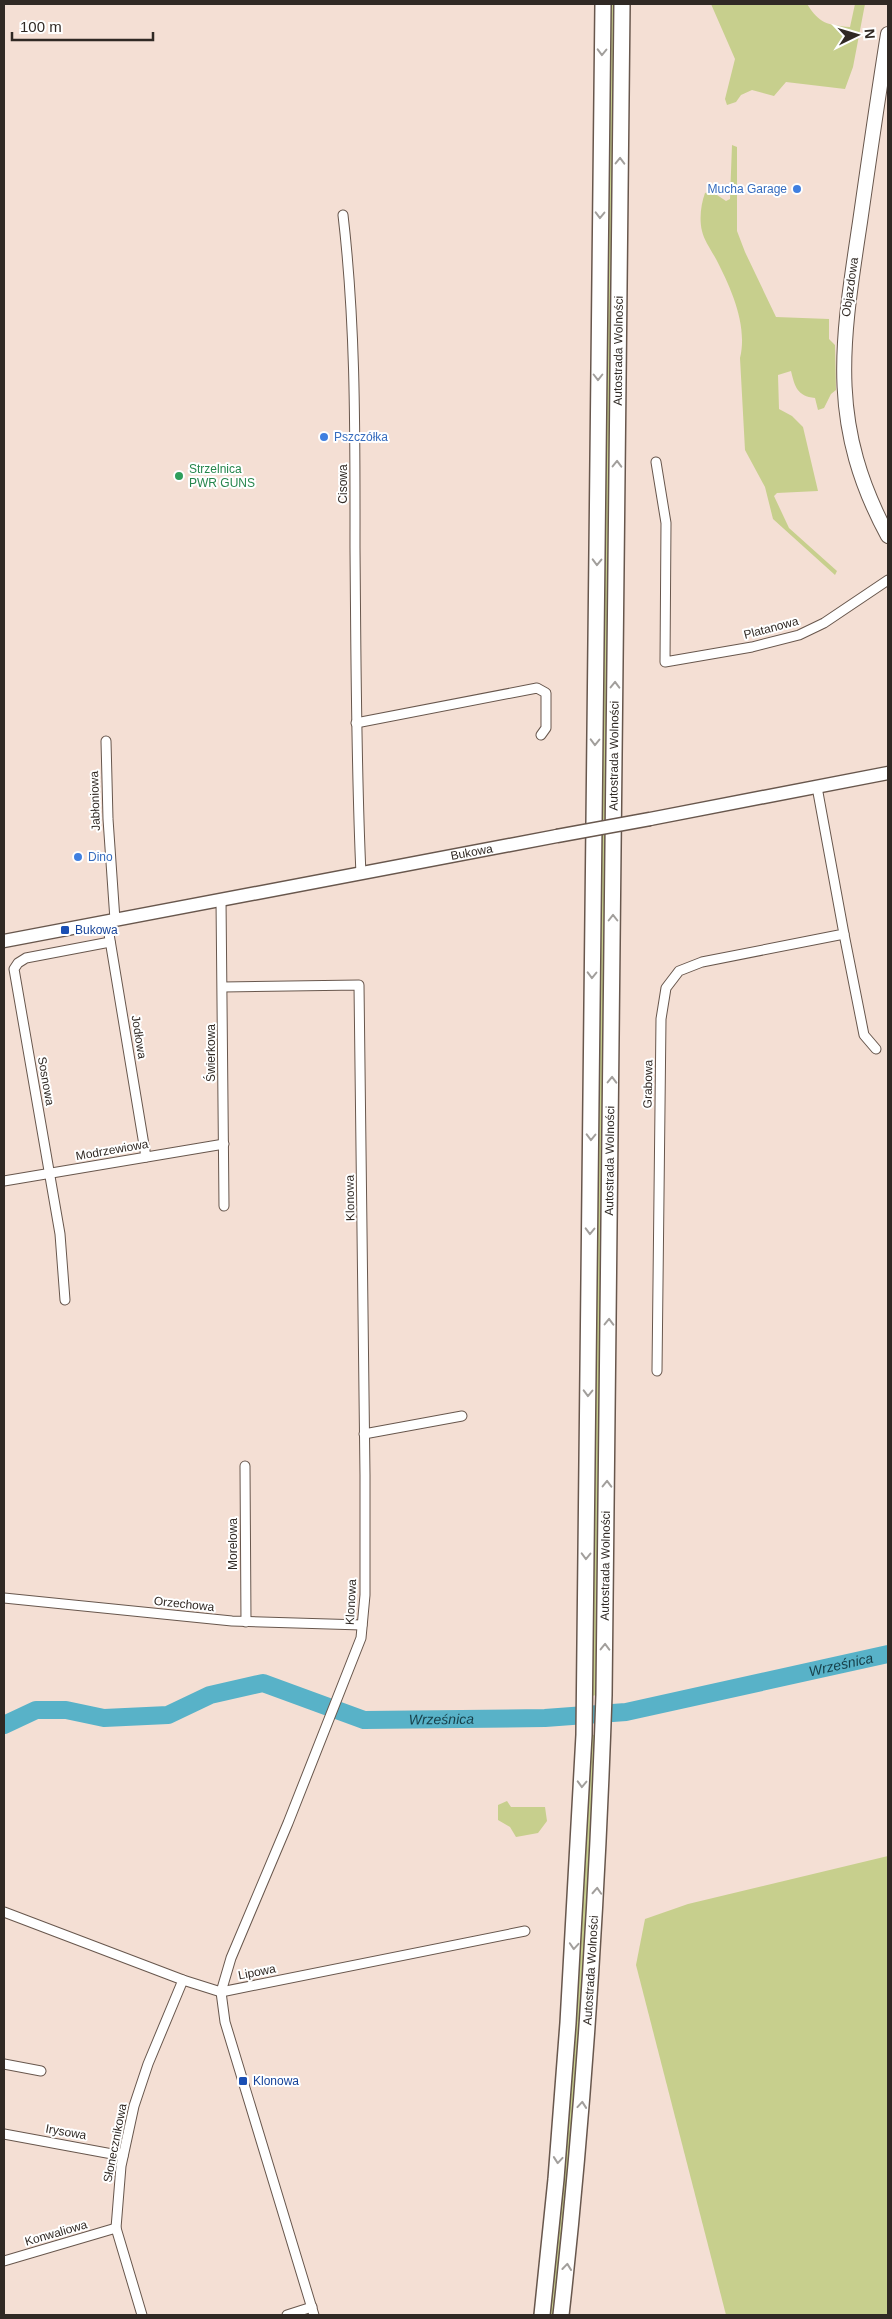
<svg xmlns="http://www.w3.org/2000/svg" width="892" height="2319" font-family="Arial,sans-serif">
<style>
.green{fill:#c7cf8d}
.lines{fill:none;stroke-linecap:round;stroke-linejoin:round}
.river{stroke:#58b2c8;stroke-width:18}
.street-casing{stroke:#68574d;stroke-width:11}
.secondary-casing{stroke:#68574d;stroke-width:15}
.primary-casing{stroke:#68574d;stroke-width:16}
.highway-casing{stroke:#68574d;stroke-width:18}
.street{stroke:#fff;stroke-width:9}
.secondary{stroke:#fff;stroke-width:12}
.primary{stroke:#fff;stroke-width:14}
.highway{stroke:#fff;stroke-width:15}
.secondary-bridge-casing{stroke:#68574d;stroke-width:15;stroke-linecap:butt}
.secondary-bridge{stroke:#fff;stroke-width:12}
.oneway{stroke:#a29f9c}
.shop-dot{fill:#3f7fe0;stroke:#fff;stroke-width:2}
.leisure-dot{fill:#2e9e5b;stroke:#fff;stroke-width:2}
.transit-dot{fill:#1a4fb4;stroke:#fff;stroke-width:2}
.labels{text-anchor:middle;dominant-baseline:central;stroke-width:4;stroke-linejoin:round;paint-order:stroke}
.shop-label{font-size:12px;fill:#366cbe;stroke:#fff;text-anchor:start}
.street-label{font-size:12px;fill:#302924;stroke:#fff}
.leisure-label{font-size:12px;fill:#27864d;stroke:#fff;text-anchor:start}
.transit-label{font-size:12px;fill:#164399;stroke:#fff;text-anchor:start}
.water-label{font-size:14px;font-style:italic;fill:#163f49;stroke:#fff}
</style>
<rect width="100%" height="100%" fill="#f4dfd4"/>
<g class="green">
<path d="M609,4H616L608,819L600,820Z"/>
<path d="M711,4H807C820,24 827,25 850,27L855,4H865L853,67L845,89L786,82L774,96L752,90L741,95L736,102L727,105L725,99L735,59Z"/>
<path d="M732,145L737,147V231L745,252L776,317L829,319V339L835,345L836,390L831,394L824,408L818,410L815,398C797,396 795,387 791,371L778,375L779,409L792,416L803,427L818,491L777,493L774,496L789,528L837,571L835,575L773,519L765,487L745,450L740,358C748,325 731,288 716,259C711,250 704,240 702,231C699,219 701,204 705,193L711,191L726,201L730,199Z"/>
<path d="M608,834L598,1695L591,1696L600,835Z"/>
<path d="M589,1735H597L586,1982L556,2315H547Z"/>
<path d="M507,1801L511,1807H545L547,1821L538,1833L516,1837L510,1827L498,1820V1805Z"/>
<path d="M888,1856V2315H726L636,1965L645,1919L688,1904Z"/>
</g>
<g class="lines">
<path class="river" id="s1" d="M4,1725L36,1710H66L104,1718L168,1715L210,1695L263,1683L364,1720L545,1718L626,1712L888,1654"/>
<g class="street-casing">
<g id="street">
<path d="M343,215C356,326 355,437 355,548C356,657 356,765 361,874"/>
<path d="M656,462L666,523L665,662L752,647L799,635L824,623L888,580"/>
<path d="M356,723L537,688L546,693V728L541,735"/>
<path d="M106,741L108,819L115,920"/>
<path d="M221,900L224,1206"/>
<path d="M107,922L146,1157"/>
<path d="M844,934L864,1035L876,1049"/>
<path d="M223,987L359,985L365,1475V1595L361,1638L288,1823L231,1958L221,1992L225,2022L314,2315"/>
<path d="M4,1181L224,1144"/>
<path d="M65,1300L60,1234L14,969L18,963L26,958L110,942"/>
<path d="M657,1371L661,1019L666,988L679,971L702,962L844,934L817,787"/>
<path d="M364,1434L462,1416"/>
<path d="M245,1466L246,1622"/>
<path d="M4,1598L232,1621L362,1625"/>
<path d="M4,1912L183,1980L221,1992L525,1931"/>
<path d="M4,2064L41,2071"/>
<path d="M4,2134L123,2156"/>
<path d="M4,2261L116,2228"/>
<path d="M142,2315L116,2228L121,2166L134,2106L148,2064L183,1980"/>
<path d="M287,2315L312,2307"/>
</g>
</g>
<g class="secondary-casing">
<g id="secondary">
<path d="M650,819L888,773"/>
<path id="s2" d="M4,941L557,836"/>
</g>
</g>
<g class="primary-casing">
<path id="primary" d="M888,34C878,96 869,159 860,222C842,342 827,423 888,536"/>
</g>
<g class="highway-casing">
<g id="highway">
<path d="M542,2315L556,2179L568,2023L584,1735L603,4"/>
<path id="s3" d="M561,2315C584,2109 597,1903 604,1695L622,4"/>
</g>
</g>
<use href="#street" class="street"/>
<use href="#secondary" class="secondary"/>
<use href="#primary" class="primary"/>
<use href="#highway" class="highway"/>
<g class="secondary-bridge-casing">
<path id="secondary-bridge" d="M557,836L650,819"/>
</g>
<use href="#secondary-bridge" class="secondary-bridge"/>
</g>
<defs><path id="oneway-chevron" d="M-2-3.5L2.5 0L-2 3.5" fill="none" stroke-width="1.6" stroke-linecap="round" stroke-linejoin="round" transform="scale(1.25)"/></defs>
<g class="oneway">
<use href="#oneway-chevron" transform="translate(602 52) rotate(91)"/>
<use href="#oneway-chevron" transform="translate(620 161) rotate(-89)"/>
<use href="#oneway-chevron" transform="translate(600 215) rotate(91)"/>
<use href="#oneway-chevron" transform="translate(598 377) rotate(90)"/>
<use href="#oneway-chevron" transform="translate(617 464) rotate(-89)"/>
<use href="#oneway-chevron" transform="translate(597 562) rotate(91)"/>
<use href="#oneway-chevron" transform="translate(615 685) rotate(-89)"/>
<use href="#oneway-chevron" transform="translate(595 742) rotate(91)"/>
<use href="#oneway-chevron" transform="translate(613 918) rotate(-90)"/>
<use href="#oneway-chevron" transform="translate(592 975) rotate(91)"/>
<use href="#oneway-chevron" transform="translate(612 1080) rotate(-89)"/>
<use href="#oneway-chevron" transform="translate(591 1137) rotate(91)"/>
<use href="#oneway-chevron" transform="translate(590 1231) rotate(91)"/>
<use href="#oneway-chevron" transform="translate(609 1322) rotate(-89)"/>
<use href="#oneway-chevron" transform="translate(588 1393) rotate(91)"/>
<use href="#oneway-chevron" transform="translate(607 1484) rotate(-89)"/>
<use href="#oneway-chevron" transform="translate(586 1556) rotate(91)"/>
<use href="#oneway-chevron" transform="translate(605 1647) rotate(-89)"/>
<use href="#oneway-chevron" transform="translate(582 1784) rotate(92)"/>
<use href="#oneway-chevron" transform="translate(597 1891) rotate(-87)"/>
<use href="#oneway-chevron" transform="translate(574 1946) rotate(94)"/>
<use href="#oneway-chevron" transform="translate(582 2105) rotate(-85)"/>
<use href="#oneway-chevron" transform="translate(558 2160) rotate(95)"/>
<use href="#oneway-chevron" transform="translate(567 2267) rotate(-84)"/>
</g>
<g class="shop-dot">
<circle cx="797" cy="189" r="5"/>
<circle cx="324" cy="437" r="5"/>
<circle cx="78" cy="857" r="5"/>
</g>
<circle class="leisure-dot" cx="179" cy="476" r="5"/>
<g class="transit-dot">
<rect x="60" y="925" width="10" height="10" rx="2.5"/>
<rect x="238" y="2076" width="10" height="10" rx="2.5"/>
</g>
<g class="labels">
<g class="shop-label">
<text x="787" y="189" text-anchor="end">Mucha Garage</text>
<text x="334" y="437">Pszczółka</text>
<text x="88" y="857">Dino</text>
</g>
<g class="street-label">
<text transform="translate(850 287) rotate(-82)">Objazdowa</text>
<text stroke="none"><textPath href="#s3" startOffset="1966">Autostrada Wolności</textPath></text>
<text transform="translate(343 484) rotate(-90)">Cisowa</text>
<text transform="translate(771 628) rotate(-15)">Platanowa</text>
<text stroke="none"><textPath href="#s3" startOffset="1561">Autostrada Wolności</textPath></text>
<text transform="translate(95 801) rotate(-92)">Jabłoniowa</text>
<text stroke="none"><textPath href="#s2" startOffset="476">Bukowa</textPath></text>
<text transform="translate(139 1037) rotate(81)">Jodłowa</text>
<text transform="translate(211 1053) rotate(-90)">Świerkowa</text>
<text transform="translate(46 1081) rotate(80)">Sosnowa</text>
<text transform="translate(648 1084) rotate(-89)">Grabowa</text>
<text transform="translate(112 1150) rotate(-10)">Modrzewiowa</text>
<text stroke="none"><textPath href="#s3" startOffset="1156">Autostrada Wolności</textPath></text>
<text transform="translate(350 1198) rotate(-91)">Klonowa</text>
<text transform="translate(233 1544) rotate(-90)">Morelowa</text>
<text stroke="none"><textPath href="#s3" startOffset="751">Autostrada Wolności</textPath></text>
<text transform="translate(351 1602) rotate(-87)">Klonowa</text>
<text transform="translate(184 1604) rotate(6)">Orzechowa</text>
<text stroke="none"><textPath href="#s3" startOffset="346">Autostrada Wolności</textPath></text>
<text transform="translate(257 1972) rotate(-11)">Lipowa</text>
<text transform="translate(66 2132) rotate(10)">Irysowa</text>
<text transform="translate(115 2143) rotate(-79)">Słonecznikowa</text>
<text transform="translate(56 2233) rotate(-16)">Konwaliowa</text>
</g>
<g class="leisure-label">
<text x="189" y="469">Strzelnica<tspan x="189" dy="14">PWR GUNS</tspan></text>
</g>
<g class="transit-label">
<text x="75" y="930">Bukowa</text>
<text x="253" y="2081">Klonowa</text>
</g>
<g class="water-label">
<text stroke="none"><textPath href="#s1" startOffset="859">Wrześnica</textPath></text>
<text stroke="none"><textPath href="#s1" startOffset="454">Wrześnica</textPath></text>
</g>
</g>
<rect width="892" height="2319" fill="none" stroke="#302924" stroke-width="10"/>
<g transform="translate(857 35) rotate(85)" stroke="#ffffff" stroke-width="4" paint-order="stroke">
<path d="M0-4L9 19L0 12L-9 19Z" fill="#302924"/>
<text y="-8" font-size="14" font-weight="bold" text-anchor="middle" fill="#302924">N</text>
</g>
<path d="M12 32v8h141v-8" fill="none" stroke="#302924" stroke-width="2.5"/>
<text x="20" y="32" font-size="15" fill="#302924" stroke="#ffffff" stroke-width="4" paint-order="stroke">100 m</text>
</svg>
